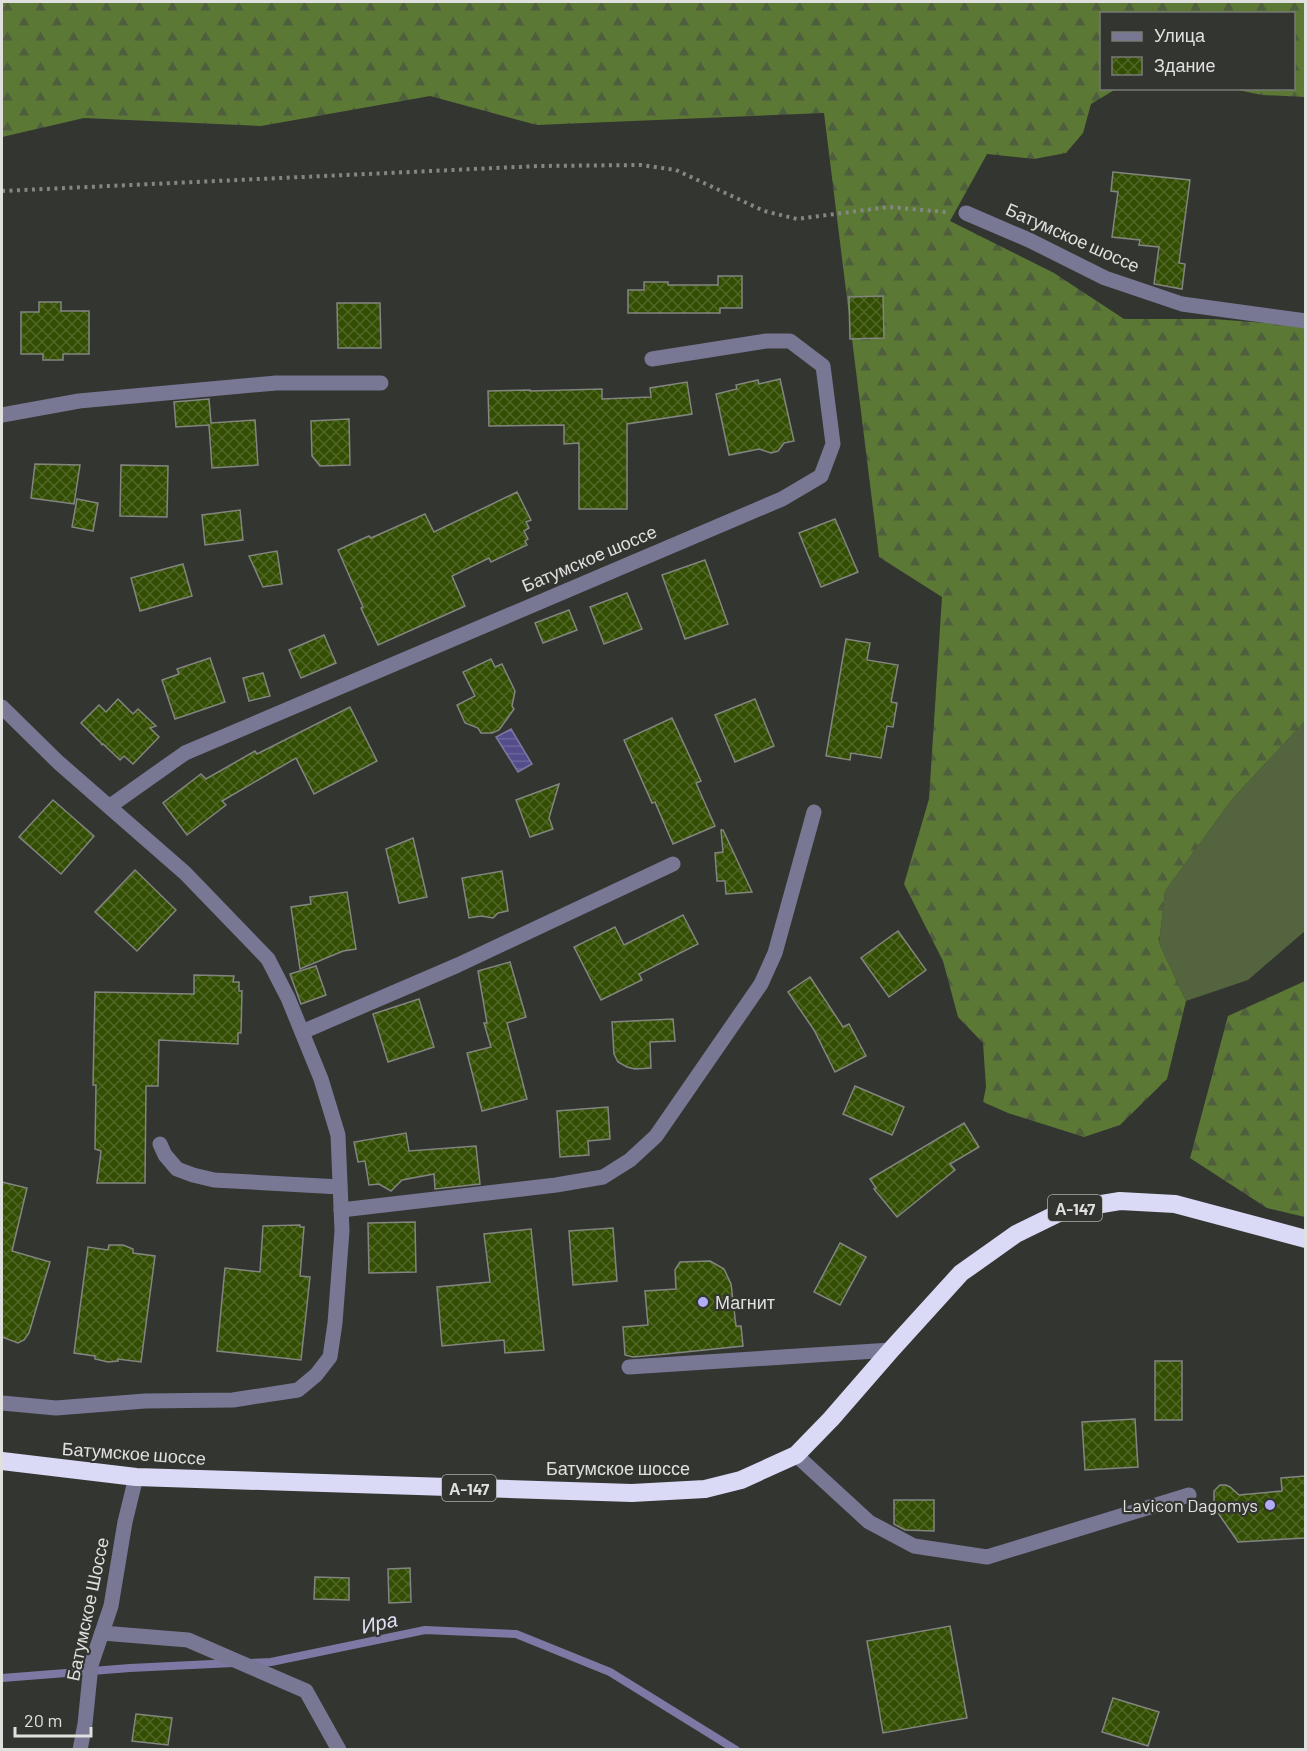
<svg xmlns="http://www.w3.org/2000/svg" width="1307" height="1751" font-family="Barlow,sans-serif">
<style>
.grass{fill:#53643e}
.forest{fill:url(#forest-firs)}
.water{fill:url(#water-rules);stroke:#7d79a4;stroke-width:1.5}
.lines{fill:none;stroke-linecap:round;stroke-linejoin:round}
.stream{stroke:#7d79a4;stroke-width:8}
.building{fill:url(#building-cross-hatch);stroke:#838581;stroke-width:1.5}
.path{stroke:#858783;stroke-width:4;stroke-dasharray:3 4.5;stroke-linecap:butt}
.minor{stroke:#787794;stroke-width:15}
.highway{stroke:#dad9f6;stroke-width:18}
.poi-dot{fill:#b2adf9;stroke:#333531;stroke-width:2}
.labels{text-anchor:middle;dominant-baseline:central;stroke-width:4.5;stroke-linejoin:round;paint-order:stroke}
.shield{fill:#333531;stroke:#acadaa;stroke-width:1.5}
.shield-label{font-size:16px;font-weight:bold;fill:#e0e1de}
.street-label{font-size:18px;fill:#e0e1de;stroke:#333531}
.poi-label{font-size:18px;fill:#e0e1de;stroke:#333531;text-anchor:start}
.water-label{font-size:20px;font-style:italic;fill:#e2e2f5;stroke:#333531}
</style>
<defs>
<pattern id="forest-firs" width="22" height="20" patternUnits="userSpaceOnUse" patternTransform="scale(1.5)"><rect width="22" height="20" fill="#5b7835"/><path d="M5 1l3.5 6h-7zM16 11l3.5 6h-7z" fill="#4f5e3c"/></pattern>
<pattern id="water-rules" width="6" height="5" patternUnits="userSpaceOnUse" patternTransform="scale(1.5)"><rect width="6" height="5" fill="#534d8b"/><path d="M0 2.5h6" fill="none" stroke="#6b669b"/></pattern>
<pattern id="building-cross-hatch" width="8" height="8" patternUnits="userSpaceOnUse" patternTransform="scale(1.5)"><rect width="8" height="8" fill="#334e03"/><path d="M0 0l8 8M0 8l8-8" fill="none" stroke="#506727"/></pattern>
</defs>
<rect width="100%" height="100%" fill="#333531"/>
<path class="grass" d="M1305,721V931L1248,980L1186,1001L1159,943L1165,891L1233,798Z"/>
<g class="forest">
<path d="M2,2H1305V97L1262,95L1233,89L1294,88V14H1102V88L1116,89L1091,104L1083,133L1066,153L1034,159L987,154L950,221L1054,273L1124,319H1213L1305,326V721L1233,798L1165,891L1159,943L1186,1001L1167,1079L1120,1125L1084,1137L1008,1113L983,1102L986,1087L983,1043L958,1017L943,961L904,884L929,799L942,597L879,557L824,113L537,125L430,96L261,126L84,118L2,137Z"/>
<path d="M1305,981V1217L1267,1208L1190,1158L1228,1016Z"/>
</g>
<path class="water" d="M511,729L532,764L518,772L496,737Z"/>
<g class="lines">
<g class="stream">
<path d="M248,1663L271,1662L425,1630L516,1634L610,1672L736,1750"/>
<path d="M2,1678L130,1668L233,1663"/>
</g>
</g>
<g class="building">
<path d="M1113,172L1190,180L1179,263L1185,264L1182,289L1154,284L1159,247L1139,245L1140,240L1112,237L1118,192L1111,191Z"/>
<path d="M718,276H742V308H720V313H628V290H644V282H668V285H718Z"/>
<path d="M883,296L884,338L850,339L849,297Z"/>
<path d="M39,302H61V311H89V354H63V360H43V354H21V312H39Z"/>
<path d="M337,303H380L381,348H338Z"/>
<path d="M780,379L794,441L784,443L778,451L771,453L759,449L729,455L716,394L737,389L736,385L758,380L759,384Z"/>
<path d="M687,382L692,414L627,424V509H579V443L564,444V425L489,426L488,391L530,390V391L602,389V399L651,397L650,388Z"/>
<path d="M209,399L211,423L255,420L258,465L212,468L209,425L176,427L174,402Z"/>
<path d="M349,419L350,465L320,466L312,456L311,421Z"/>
<path d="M35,464L80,465L74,504L31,498Z"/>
<path d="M121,465L168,466L167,517L120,516Z"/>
<path d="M517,492L531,520L526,522L529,528L524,531L528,539L525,541L527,545L491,562L489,558L452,576L465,606L378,645L361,608L363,607L338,550L369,536L371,538L425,514L434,532Z"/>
<path d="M77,499L98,503L93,531L72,527Z"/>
<path d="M240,510L243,540L205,545L202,515Z"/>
<path d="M835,519L858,572L821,587L799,533Z"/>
<path d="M277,551L282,584L263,587L249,556Z"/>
<path d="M705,560L728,624L685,639L662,575Z"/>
<path d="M183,564L192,596L140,611L131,578Z"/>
<path d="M627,593L642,629L604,644L590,607Z"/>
<path d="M569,610L577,630L543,643L535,623Z"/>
<path d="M324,635L336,663L301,678L289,650Z"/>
<path d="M846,639L870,643L867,660L898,665L891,702L897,703L893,727L887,726L881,758L851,753L850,760L826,756Z"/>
<path d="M210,658L225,702L175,719L162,680L179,674L177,669Z"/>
<path d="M491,659L495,667L502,664L515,691L512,706L514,709L499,730L492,733H481L478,728L465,723L457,705L475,696L463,672Z"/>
<path d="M263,673L270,696L249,701L243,678Z"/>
<path d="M118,699L133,714L138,709L156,726L150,728L159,737L133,764L124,756L120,760L103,744L101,745L102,744L81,723L99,705L106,712Z"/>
<path d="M755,699L774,746L735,762L715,715Z"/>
<path d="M350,707L377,761L314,794L296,758L222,801L226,805L187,835L163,803L201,774L206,779L255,751L257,754Z"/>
<path d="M672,718L701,781L696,783L715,826L673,844L655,802L652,803L624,740Z"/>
<path d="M559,784L549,818L553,829L530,837L516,800Z"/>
<path d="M53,800L94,836L61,874L19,837Z"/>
<path d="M721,830H723L752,892L726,894L725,881H717L715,853L723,852Z"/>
<path d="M413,838L427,897L399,903L386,849Z"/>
<path d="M135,870L176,910L137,951L95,912Z"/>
<path d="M502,871L508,911L498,913L493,918L481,916L469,918L462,878Z"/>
<path d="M347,892L356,949L343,951L300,969L291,907L311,904L310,897Z"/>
<path d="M683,915L698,944L639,974L642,980L601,1000L574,947L615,927L624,945Z"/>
<path d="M898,931L926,970L889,997L861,958Z"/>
<path d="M510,962L526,1017L507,1023L527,1099L482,1111L467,1053L491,1047L484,1023H487L478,971Z"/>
<path d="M316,966L326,995L301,1004L290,974Z"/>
<path d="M194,975L234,976L233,982H239V991H242L241,1033H238V1044L159,1040L158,1086H146L145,1183H97L101,1151L95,1149L96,1085H93L95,992L194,994Z"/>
<path d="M810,977L843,1027L849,1024L866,1056L835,1072L814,1030L788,992Z"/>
<path d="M419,999L434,1047L388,1062L373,1014Z"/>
<path d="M673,1019L675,1041L650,1042L651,1068L635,1069L627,1067L618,1062L614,1054L612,1022Z"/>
<path d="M855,1086L904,1107L892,1135L843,1114Z"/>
<path d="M608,1107L610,1139L588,1141L589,1155L560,1157L557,1111Z"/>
<path d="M964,1123L979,1147L950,1164L955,1170L897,1217L874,1189L876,1188L870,1179Z"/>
<path d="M406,1133L409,1151L476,1146L480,1184L435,1189L434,1174L402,1180L391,1191L379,1184L369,1185L365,1161L358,1162L354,1142Z"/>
<path d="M2,1182L27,1188L12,1251L50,1262L29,1333L24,1340L18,1343L2,1337Z"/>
<path d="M415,1222L416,1272L369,1273L368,1223Z"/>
<path d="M300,1225V1227H304L300,1276L310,1277L301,1360L217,1351L225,1268L260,1272L263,1226Z"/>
<path d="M613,1228L617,1281L573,1285L569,1231Z"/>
<path d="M531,1229L544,1350L505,1353L504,1340L442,1346L437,1287L490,1282L484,1234Z"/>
<path d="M840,1243L866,1257L840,1305L814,1292Z"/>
<path d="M109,1245H123L133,1249V1253L155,1256L141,1362L118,1359V1361L108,1362L95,1359V1356L74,1353L88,1247L108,1250Z"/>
<path d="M710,1261L724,1269L731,1284L736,1326H741L743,1346L656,1355L633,1357L625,1355L623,1327L648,1325L645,1291L676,1289L675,1270L680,1262Z"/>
<rect x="1155" y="1361" width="27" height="59"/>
<path d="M1135,1419L1138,1467L1085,1470L1082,1422Z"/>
<path d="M1305,1476V1538L1238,1542L1214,1507V1491L1220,1485H1226L1230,1487L1239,1495L1282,1491L1281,1478Z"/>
<path d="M894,1500H934V1531L905,1530L894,1524Z"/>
<path d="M410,1568L411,1602L389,1603L388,1569Z"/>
<path d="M315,1577L349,1578V1600L314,1599Z"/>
<path d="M950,1626L967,1718L883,1733L867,1641Z"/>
<path d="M1113,1698L1159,1712L1148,1746L1102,1732Z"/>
<path d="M136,1714L172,1718L168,1745L132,1741Z"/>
</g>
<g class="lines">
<path class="path" d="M2,191L538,166L641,165L676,170L764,211L797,219L888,207L946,212"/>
<g class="minor">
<path d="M966,213L1029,240L1105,278L1182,304L1306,321"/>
<path d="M2,415L79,401L276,383H381"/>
<path d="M2,707L58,762L185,873L268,959L288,998L321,1079L338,1135L342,1231L335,1323L330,1357L316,1375L298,1390L233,1400L145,1401L56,1408L2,1403"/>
<path d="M110,806L185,753L782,499L821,476L833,444L823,366L790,341H766L652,359"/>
<path d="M302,1032L458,965L673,864"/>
<path d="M160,1144L165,1155L177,1169L193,1175L214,1180L340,1187"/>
<path d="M341,1210L556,1185L603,1177L630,1160L656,1136L761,984L775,953L814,812"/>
<path d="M629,1367L891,1350"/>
<path d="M796,1455L869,1522L914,1546L987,1557L1189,1495"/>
<path d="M102,1633L188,1640L306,1691L339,1750"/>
<path d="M80,1750L85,1724L91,1665L111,1606L125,1522L136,1477"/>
</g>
<path class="highway" d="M2,1461L136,1477L632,1493L705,1489L741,1480L796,1455L831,1419L891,1350L961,1273L1016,1234L1065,1210L1120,1201L1175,1204L1306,1239"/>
</g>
<g class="poi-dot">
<circle cx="703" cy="1302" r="6"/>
<circle cx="1270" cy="1505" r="6"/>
</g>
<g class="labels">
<g class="shield">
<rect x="1048" y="1195" width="54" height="26" rx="4.5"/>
<rect x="442" y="1475" width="54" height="26" rx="4.5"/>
</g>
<g class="shield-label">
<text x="1075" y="1208">А-147</text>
<text x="469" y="1488">А-147</text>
</g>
<g class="street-label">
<text transform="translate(1073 237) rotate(24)">Батумское шоссе</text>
<text transform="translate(589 558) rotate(-23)">Батумское шоссе</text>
<text transform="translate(134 1453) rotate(4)">Батумское шоссе</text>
<text x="618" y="1468">Батумское шоссе</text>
<text transform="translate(87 1609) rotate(-78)">Батумское Шоссе</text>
</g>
<g class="poi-label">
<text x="715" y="1302">Магнит</text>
<text x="1258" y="1505" text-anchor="end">Lavicon Dagomys</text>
</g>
<g class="water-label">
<text transform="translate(379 1622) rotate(-12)">Ира</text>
</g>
</g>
<rect width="1307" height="1751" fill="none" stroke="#e0e1de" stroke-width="6"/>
<rect x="1100" y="12" width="195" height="78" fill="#333531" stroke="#787a76" stroke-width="1.5"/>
<rect x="1112" y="32" width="30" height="9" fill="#787794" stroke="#787a76" stroke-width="1.5"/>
<text x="1154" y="42" font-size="18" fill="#e0e1de">Улица</text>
<rect x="1112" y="57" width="30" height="18" fill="url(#building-cross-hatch)" stroke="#787a76" stroke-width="1.5"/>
<text x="1154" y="72" font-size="18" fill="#e0e1de">Здание</text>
<path d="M15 1727v9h76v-9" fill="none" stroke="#e0e1de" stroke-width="3"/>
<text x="24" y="1727" font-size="18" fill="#e0e1de" stroke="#333531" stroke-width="4.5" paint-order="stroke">20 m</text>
</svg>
